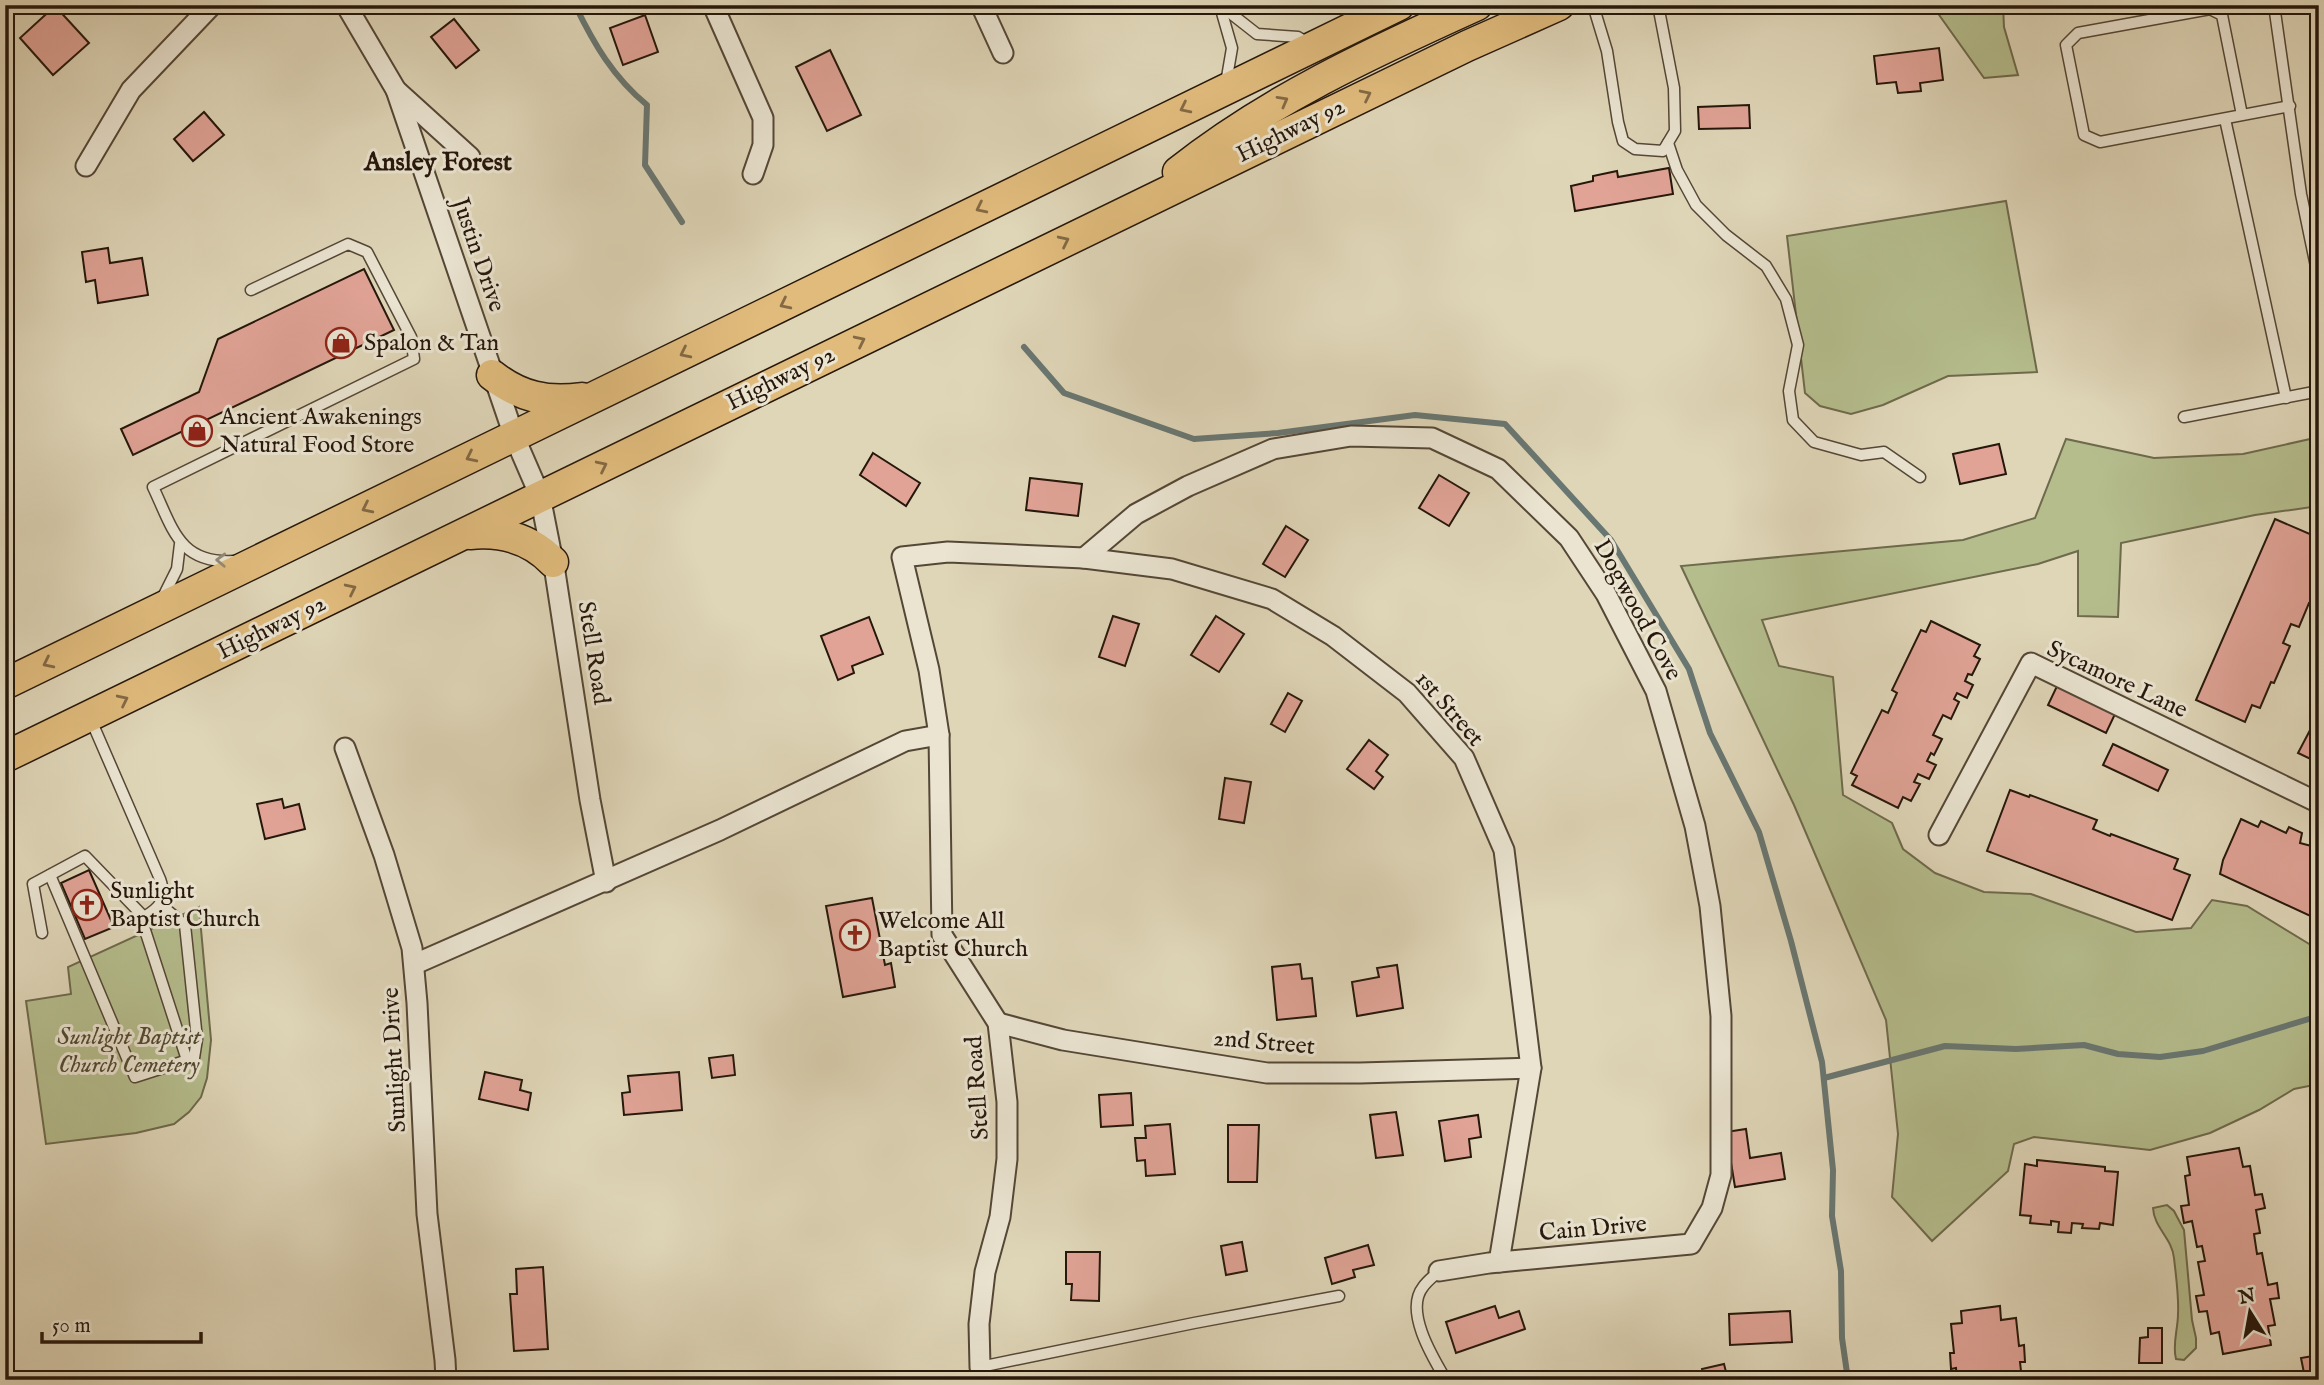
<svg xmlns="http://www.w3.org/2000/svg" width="2324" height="1385" font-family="'IM FELL English',serif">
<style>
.green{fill:#b5bd8d;stroke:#6e6a4c;stroke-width:2}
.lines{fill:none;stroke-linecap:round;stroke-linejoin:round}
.stream{stroke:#697772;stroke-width:6}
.building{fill:#e0a396;stroke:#26170b;stroke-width:2}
.lane-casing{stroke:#544736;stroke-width:13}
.street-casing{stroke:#544736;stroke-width:23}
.primary-casing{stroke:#26170b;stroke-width:33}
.lane{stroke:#eae4d1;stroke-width:10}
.street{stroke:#eae4d1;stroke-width:19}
.primary{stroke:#e0bb7c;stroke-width:30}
.oneway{stroke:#836944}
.oneway2{stroke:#928878}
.labels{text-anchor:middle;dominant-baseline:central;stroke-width:6;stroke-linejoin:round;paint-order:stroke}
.street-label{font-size:24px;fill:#26170b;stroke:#eae4d1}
.poi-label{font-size:24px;fill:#26170b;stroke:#eae4d1;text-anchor:start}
.park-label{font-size:24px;font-style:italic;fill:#514932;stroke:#eae4d1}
.neighbourhood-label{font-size:26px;font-weight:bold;fill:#26170b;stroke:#eae4d1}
</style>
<rect width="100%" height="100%" fill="#dfd6b8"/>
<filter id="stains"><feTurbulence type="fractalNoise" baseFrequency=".00286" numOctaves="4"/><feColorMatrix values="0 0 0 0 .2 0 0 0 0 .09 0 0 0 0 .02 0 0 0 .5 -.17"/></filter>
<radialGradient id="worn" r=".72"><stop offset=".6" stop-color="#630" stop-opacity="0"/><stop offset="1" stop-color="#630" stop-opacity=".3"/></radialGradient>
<g class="green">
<path d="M1932,5H2003L2004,27L2018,75L1984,78Z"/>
<path d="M2006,201L2037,372L1948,376L1883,405L1851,414L1820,406L1805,393L1787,236Z"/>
<path d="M2319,437V506L2255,515L2121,543L2118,617L2078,616V551L2038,564L1762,620L1779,666L1833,677L1843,795L1892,823L1903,849L1935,873L1984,892L2031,894L2136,932L2191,928L2212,900L2247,906L2319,950V1084L2294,1089L2259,1110L2210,1133L2150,1150L2034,1137L2014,1144L2008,1171L1932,1241L1892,1197L1898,1134L1886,1020L1794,805L1681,566L1963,540L2035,518L2066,439L2154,458L2243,454Z"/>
<path d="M199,907L211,1040L207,1078L201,1097L189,1112L174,1124L136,1133L46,1144L26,1001L71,994L68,967Z"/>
<path d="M2167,1205L2174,1211L2184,1230L2192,1320L2196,1338V1348L2184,1360L2176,1359C2172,1345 2178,1329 2178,1314C2179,1297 2176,1276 2174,1258C2172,1238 2154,1228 2153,1208Z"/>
</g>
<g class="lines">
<g class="stream">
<path d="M575,5C594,44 613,77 647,105L645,165L682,222"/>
<path d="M1024,347L1064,393L1194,439L1278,433L1415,415L1505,424L1611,540L1689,669L1710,733L1759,832L1791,941L1822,1062L1833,1170L1832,1216L1841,1271L1842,1338L1848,1380"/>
<path d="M1824,1078L1945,1046L2016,1049L2084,1045L2118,1054L2160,1057L2203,1051L2319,1016"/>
</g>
</g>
<g class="building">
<path d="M765,5H788L770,14Z"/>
<path d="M55,6L89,43L53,75L20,38Z"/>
<path d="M645,15L658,52L623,65L610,28Z"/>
<path d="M454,19L479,50L456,68L431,37Z"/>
<path d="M1939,48L1943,80L1920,83L1921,91L1898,93L1896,82L1877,84L1874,56Z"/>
<path d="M830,50L861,115L827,131L796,67Z"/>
<path d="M1749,105L1750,128L1699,129L1698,107Z"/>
<path d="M204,112L224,135L193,161L174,139Z"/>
<path d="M1669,168L1673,194L1575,211L1571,186L1593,181V176L1617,171L1618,177Z"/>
<path d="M108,248L110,263L142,258L148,295L98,303L95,280L86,282L82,252Z"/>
<path d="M364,269L394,330L133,455L121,429L199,392L218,339Z"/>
<path d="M1999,444L2006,474L1960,484L1953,454Z"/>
<path d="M873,453L920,483L906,506L860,475Z"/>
<path d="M1439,475L1469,493L1449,526L1419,508Z"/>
<path d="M1030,478L1082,484L1078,516L1026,510Z"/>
<path d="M2275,519L2319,538V584L2317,589L2319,590V602L2317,606L2309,603L2299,627L2291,624L2283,643L2290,646L2274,683L2271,682L2260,708L2252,705L2245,722L2196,700Z"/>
<path d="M1286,526L1308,540L1285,577L1263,564Z"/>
<path d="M1113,616L1139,624L1125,666L1099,657Z"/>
<path d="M1216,616L1244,634L1219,672L1191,655Z"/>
<path d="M869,617L883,654L852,666L854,673L838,680L821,636Z"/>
<path d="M1931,621L1980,645L1974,656L1980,659L1972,675L1968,674L1965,681L1973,685L1967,698L1957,693L1954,699L1959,702L1951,719L1943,715L1933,735L1942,739L1934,755L1931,753L1927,761L1936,765L1929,779L1918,774L1914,782L1920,784L1911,801L1903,797L1898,808L1852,785L1857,776L1851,773L1882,710L1888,713L1897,693L1892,690L1921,630L1926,632Z"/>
<path d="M2058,684L2116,712L2106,733L2048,705Z"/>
<path d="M1288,693L1302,701L1285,732L1271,724Z"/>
<path d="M2319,713V763L2298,753Z"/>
<path d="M1369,740L1388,755L1376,771L1383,777L1374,789L1347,769Z"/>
<path d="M2113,744L2168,770L2158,791L2103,765Z"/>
<path d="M1225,778L1251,782L1244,823L1219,819Z"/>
<path d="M2010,790L2029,797L2030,795L2097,820L2093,829L2110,836L2111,834L2178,859L2174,869L2190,875L2172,920L1987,851Z"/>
<path d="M282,799L284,808L299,804L305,829L265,839L257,804Z"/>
<path d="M2241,819L2258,827L2261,821L2286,833L2289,827L2302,833L2300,843L2319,848V920L2220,874L2223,860Z"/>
<path d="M89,870L114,927L85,939L61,883Z"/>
<path d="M872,898L885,965L891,963L895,987L843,997L826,906Z"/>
<path d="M1300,964L1302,979L1312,978L1316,1016L1277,1020L1272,967Z"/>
<path d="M1397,965L1403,1008L1357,1016L1352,982L1379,977L1377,968Z"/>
<path d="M733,1055L735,1075L712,1078L709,1058Z"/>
<path d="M485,1072L522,1080L520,1090L531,1093L528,1110L479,1099Z"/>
<path d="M679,1072L682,1110L624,1115L622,1093L630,1092L628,1076Z"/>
<path d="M1131,1093L1133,1125L1101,1127L1099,1095Z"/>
<path d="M1396,1112L1403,1155L1376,1158L1370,1115Z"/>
<path d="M1478,1115L1481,1137L1469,1139L1471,1157L1445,1161L1439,1121Z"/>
<path d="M1170,1124L1175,1174L1146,1176L1145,1160L1137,1161L1135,1138H1146L1145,1126Z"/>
<path d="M1228,1125H1259L1257,1182H1228Z"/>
<path d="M1746,1129L1750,1158L1781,1153L1785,1179L1735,1187L1726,1132Z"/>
<path d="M2239,1148L2243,1167L2250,1166L2255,1195L2262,1194L2265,1208L2256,1210L2260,1233L2254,1234L2257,1254L2262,1253L2268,1285L2277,1283L2279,1298L2270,1299L2275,1325L2268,1326L2271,1345L2223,1354L2219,1332L2211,1334L2207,1311L2199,1312L2196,1296L2204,1295L2198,1262L2205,1261L2202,1246L2197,1247L2192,1221L2184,1223L2181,1206L2189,1205L2185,1176L2190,1175L2187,1157Z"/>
<path d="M2037,1160L2105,1167V1171L2118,1172L2113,1225L2100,1223L2099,1229L2082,1228L2083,1224L2072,1223L2071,1233L2058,1232L2059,1222L2051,1221V1225L2030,1223L2031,1216L2020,1215L2025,1164L2037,1166Z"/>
<path d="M1242,1242L1247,1271L1226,1275L1221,1246Z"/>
<path d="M1368,1245L1374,1265L1353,1270L1355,1277L1332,1284L1325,1258Z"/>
<path d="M1066,1252H1100L1099,1301L1071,1300L1072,1284H1066Z"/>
<path d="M543,1267L548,1349L514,1351L510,1294H517L516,1269Z"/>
<path d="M1495,1306L1499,1318L1519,1311L1525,1329L1456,1353L1446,1322Z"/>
<path d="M2000,1306L2001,1320L2016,1318L2019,1346L2024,1345L2025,1362H2020L2022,1380H1957L1956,1368L1951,1369L1950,1353H1954L1951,1324L1962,1323L1961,1311Z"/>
<path d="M1790,1311L1792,1342L1730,1345L1729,1314Z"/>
<path d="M2148,1328H2162V1363H2139L2140,1338L2148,1337Z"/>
<path d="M2319,1355V1375L2305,1378L2301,1358Z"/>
<path d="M1724,1364L1728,1380H1704L1702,1369Z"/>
</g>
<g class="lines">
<g class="lane-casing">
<g id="lane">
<path d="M1220,5L1257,34L1298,37L1310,44"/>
<path d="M1593,5L1607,51L1618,122L1623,141L1635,149L1663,151L1675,131L1674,88L1658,5"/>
<path d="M2274,5L2301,194L2319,281"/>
<path d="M1220,6L1232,48L1226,83"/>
<path d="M2242,115L2222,15L2210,9L2078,33L2066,45L2084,135L2100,142L2290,106"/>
<path d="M2225,119L2286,398"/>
<path d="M1668,143L1677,170L1696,205L1726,235L1766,266L1786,299L1798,345L1789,391L1793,420L1814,442L1861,455L1884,452L1920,477"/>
<path d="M2184,417L2319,391"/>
<path d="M234,561C179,564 173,529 153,487L414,359L411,337L367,252L348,244L251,290"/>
<path d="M162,599L177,569L180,544"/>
<path d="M50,875L135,1077L194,1058L197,1039L185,925L161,905"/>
<path d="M144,917L143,924L187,1060"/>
<path d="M42,933L33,884L85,856L144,917C161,907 167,899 160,879L91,720"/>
<path d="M1439,1271C1434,1276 1427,1281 1423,1287C1404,1311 1433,1358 1446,1380"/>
<path d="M980,1367L1194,1323L1339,1296"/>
</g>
</g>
<g class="street-casing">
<g id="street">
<path d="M346,5L396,90L470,157"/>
<path d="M713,5L763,118V145L753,174"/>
<path d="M981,5L1003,53"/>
<path d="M396,90L514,436L540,496L555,572L590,800L606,882"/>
<path d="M86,166L131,90L212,5"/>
<path d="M1084,558L1136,514L1188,486L1273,449L1351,436L1432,438L1498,469L1569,538L1606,594L1656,691L1695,826L1710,906L1721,1016V1175L1712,1208L1691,1244L1489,1263L1439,1271"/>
<path d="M345,748L384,855L412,948L417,1003L427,1214L445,1360L446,1380"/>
<path d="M1939,835L2031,663L2319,803"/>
<path d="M415,964L720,830L905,741L939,735"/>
<path d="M998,1023L1063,1040L1267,1073H1360L1531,1068"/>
<path d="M983,1380L980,1367L979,1324L985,1272L1000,1217L1007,1159V1102L998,1023L942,935L939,735L929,670L902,557L948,552L1084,558L1172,569L1272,599L1333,636L1407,693L1464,758L1504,850L1531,1068L1499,1262"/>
</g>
</g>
<g class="primary-casing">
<g id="primary">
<path d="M1178,172C1267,101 1373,52 1477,5"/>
<path d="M492,375C520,397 547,403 582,398"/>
<path d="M470,534C501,531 530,538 553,562"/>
<path d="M5,684L1399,5"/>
<path d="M5,757L1467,46L1559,5"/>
</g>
</g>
<use href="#lane" class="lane"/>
<use href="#street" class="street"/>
<use href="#primary" class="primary"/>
</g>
<defs><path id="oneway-chevron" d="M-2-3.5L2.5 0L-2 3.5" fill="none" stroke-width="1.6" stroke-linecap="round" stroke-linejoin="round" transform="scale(1.75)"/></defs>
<g class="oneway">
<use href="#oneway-chevron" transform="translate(1366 95) rotate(-26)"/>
<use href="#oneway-chevron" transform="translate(1283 101) rotate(-29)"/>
<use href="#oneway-chevron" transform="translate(1185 108) rotate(154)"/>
<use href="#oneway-chevron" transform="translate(981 208) rotate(154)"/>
<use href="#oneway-chevron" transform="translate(1064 241) rotate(-26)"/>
<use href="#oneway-chevron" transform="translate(785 304) rotate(154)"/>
<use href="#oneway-chevron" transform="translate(860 341) rotate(-26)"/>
<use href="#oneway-chevron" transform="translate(685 353) rotate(154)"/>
<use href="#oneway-chevron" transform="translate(471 457) rotate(154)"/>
<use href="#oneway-chevron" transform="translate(602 466) rotate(-26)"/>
<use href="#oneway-chevron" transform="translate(367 508) rotate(154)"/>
<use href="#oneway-chevron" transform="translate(351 589) rotate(-26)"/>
<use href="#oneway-chevron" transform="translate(48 663) rotate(154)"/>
<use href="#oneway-chevron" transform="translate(123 700) rotate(-26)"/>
</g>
<use class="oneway2" href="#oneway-chevron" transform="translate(221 560) rotate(-178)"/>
<defs>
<g id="shop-ring" transform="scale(1.575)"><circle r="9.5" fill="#eae4d1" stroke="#8f2418" stroke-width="1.5"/><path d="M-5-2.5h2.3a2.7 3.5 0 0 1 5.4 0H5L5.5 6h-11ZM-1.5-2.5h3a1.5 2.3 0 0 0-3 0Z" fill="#8f2418"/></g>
<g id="church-ring" transform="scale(1.575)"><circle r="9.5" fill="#eae4d1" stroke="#8f2418" stroke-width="1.5"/><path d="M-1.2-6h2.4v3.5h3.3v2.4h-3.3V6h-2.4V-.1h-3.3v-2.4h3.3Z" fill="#8f2418"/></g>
</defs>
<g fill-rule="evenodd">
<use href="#shop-ring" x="341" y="343"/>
<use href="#shop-ring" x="197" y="431"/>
<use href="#church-ring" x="87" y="905"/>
<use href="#church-ring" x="855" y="935"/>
</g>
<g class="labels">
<g class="street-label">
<text transform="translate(1291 131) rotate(-26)">Highway 92</text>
<text transform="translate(478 255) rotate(71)">Justin Drive</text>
<text transform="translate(781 379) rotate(-26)">Highway 92</text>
<text transform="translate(1637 610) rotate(61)">Dogwood Cove</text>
<text transform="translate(272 628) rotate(-26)">Highway 92</text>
<text transform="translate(593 653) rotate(81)">Stell Road</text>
<text transform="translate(2117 680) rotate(25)">Sycamore Lane</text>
<text transform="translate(1449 709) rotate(49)">1st Street</text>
<text transform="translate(1264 1043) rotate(5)">2nd Street</text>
<text transform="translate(395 1060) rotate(-93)">Sunlight Drive</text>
<text transform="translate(978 1088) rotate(-94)">Stell Road</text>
<text transform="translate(1593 1229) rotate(-5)">Cain Drive</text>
</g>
<g class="poi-label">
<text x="364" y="343">Spalon &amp; Tan</text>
<text x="220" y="417">Ancient Awakenings<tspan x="220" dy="28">Natural Food Store</tspan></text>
<text x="110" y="891">Sunlight<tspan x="110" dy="28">Baptist Church</tspan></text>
<text x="878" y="921">Welcome All<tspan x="878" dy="28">Baptist Church</tspan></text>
</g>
<g class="park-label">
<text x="129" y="1037">Sunlight Baptist<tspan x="129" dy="28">Church Cemetery</tspan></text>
</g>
<g class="neighbourhood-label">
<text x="438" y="162">Ansley Forest</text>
</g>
</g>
<rect width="2324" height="1385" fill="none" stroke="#dfd6b8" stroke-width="28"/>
<rect x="7" y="7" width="2310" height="1371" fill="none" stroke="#26170b" stroke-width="3.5"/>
<rect x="14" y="14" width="2296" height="1357" fill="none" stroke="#26170b" stroke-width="2"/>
<g transform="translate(2250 1312) rotate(349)" stroke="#eae4d1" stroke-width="5" paint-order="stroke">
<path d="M0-5L12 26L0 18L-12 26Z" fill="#26170b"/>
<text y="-10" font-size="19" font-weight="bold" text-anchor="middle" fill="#26170b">N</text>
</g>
<path d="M42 1332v10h159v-10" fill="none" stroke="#26170b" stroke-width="3.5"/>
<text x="52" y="1332" font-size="21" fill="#26170b" stroke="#eae4d1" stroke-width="5" paint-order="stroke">50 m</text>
<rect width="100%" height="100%" filter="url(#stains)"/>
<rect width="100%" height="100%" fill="url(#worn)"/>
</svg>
